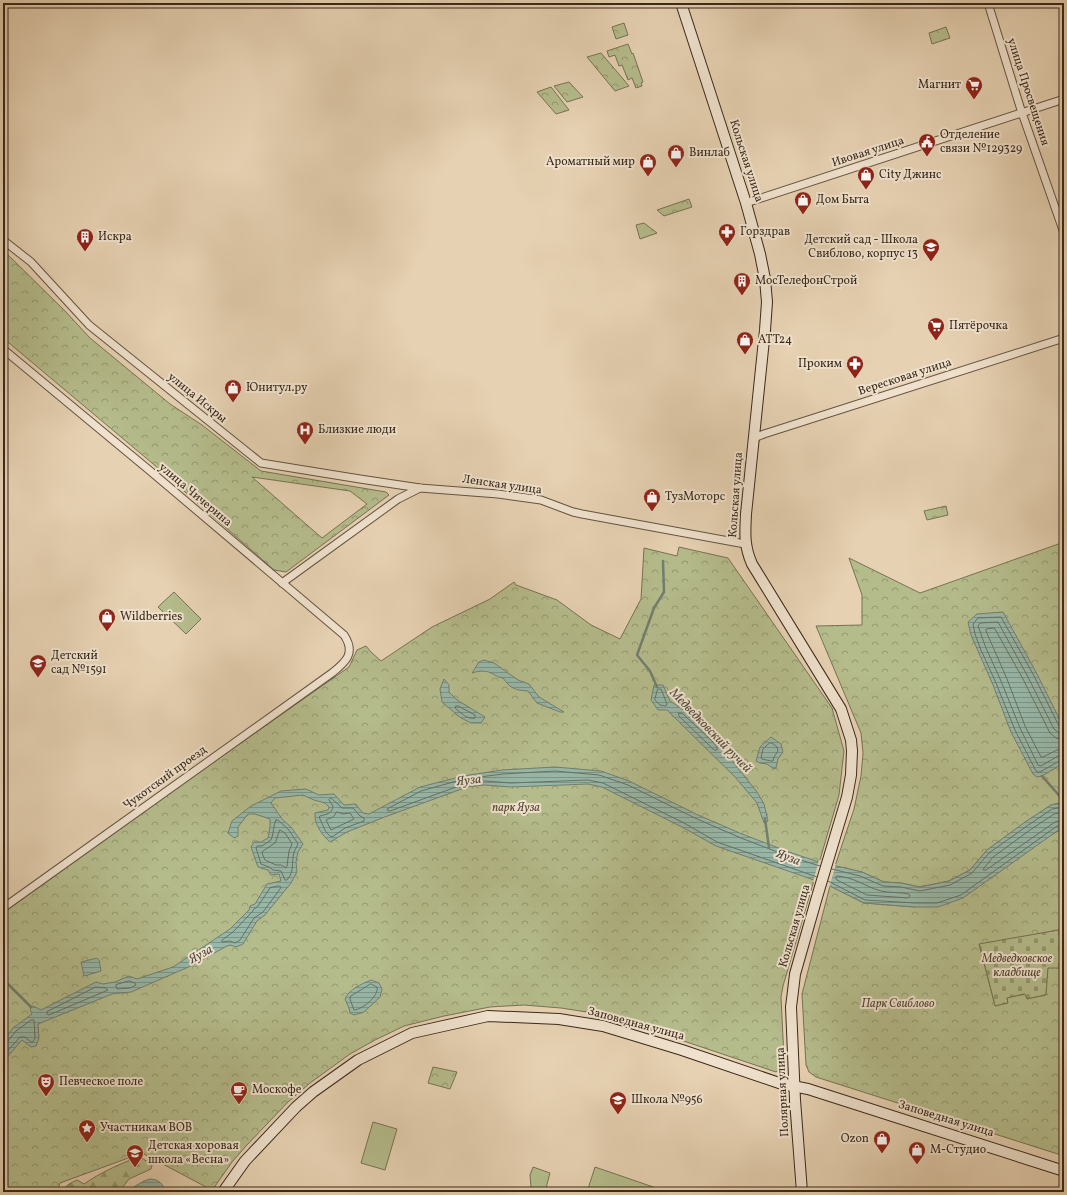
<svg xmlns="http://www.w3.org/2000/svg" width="1067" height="1195" font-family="Vollkorn,serif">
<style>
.grass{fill:#b5bc8c;stroke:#787253}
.forest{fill:url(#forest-firs);stroke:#787253}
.cemetery{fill:url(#cemetery-stones);stroke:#787253}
.park{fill:url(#park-crowns);stroke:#787253;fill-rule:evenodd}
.water{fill:url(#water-rules);stroke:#727e6f}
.pier{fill:#e6d1b2}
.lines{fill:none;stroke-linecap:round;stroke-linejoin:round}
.shore{stroke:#687061;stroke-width:1}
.stream{stroke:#727e6f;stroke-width:2.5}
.street-casing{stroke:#655340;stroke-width:9}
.secondary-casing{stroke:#3a291a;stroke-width:12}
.street{stroke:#efe1cd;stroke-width:7}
.secondary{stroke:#efe1cd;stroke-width:10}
.labels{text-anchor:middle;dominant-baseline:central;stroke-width:4;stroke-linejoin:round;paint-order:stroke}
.poi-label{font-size:12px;fill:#3a291a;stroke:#efe1cd;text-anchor:start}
.street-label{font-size:12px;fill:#3a291a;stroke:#efe1cd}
.park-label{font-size:12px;font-style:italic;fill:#534631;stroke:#efe1cd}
.water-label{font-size:13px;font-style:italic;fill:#514c3e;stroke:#efe1cd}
</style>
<defs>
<pattern id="forest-firs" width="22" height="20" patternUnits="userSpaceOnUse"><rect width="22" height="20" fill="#b5bc8c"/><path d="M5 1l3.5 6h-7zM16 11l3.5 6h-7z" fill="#949972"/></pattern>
<pattern id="cemetery-stones" width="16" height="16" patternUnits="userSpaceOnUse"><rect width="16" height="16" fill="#b5bc8c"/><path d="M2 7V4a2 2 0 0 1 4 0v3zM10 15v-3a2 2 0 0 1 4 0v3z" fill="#949972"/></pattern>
<pattern id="park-crowns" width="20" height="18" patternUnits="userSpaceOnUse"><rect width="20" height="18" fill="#b5bc8c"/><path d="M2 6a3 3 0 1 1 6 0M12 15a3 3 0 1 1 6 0" fill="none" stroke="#949972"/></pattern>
<pattern id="water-rules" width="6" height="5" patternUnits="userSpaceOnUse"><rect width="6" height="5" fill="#97b7a8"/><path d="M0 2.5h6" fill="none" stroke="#7c9588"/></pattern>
</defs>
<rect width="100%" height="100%" fill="#e6d1b2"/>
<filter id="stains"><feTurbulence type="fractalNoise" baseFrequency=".005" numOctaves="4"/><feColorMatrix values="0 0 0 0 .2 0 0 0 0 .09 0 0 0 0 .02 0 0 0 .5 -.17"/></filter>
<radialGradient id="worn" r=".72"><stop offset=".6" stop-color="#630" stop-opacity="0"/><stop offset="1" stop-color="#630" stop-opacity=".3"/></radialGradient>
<g class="grass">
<path d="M174,592L201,619L186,634L158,607Z"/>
<path d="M373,1122L397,1129L385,1170L361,1163Z"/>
<path d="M533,1167L550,1173L545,1192L531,1187L530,1175Z"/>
<path d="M595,1167L662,1190L661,1192H587Z"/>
</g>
<path class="forest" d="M138,1157L142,1158L152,1165L151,1169L129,1179L122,1188L115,1192H62C65,1186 70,1183 77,1180L84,1184C100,1173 119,1164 138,1157Z"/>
<path class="cemetery" d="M1064,929V968L1048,969L1046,995L1027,999L1024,994L1007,998L1008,1003L995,1006L979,943Z"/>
<g class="park">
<path d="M624,23L628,35L616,39L612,27Z"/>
<path d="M946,27L950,38L932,44L929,33Z"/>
<path d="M628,44L632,54L633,53L643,82L641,83L642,86L636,88L632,78L628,80L622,65L619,66L615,55L609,57L607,51Z"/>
<path d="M601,53L629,86L615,91L587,57Z"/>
<path d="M569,82L583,97L567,102L554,86Z"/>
<path d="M551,87L569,110L556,114L537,92Z"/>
<path d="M689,199L692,207L664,216L657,210Z"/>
<path d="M644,223L657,233L640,239L636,225Z"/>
<path d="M3,250L65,311L90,338L170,404L202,425L261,471L386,492L389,495L286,572L274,570L152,463L3,338ZM252,477L350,491L367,504L322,538Z"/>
<path d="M946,506L948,515L927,520L924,511Z"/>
<path d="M1064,542V802L1051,805L987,850L970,870L949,881L920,887L901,883L884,882L862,872L835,866L854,809L861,776L863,753L861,733L816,626L862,625V595L849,558L920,593Z"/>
<path d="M679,547L728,558L832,708L844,751L839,795L783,986L781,997L784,1058L782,1067L776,1072L773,1071L606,1015L561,1008L524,1005L490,1007L444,1016L404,1026L375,1040L350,1054L310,1083L288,1102L246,1146L232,1162L211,1192H208L205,1190L206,1187L142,1153L60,1183L57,1192H3V913L154,804L349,667L357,650L366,646L371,652L381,661L432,627L490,599L514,582L516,585L557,600L591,625L620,639L641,599L644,548L677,556Z"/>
<path d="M1064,828V929L979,944L995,1006L1008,1003L1007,998L1025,994L1027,999L1046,995L1048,968H1064V1156L816,1077L809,1072L806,1065L802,994L830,886L864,903L915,907Z"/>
<path d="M433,1067L457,1072L450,1089L428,1083Z"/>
</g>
<g class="water">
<path d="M1003,612L1036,672L1064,728V763L1042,776L1037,777L1033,774L1011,732L993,685L971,635L968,622L977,614Z"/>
<path d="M484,660L494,663L518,680L529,684L539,697L564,712H560L537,703L528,691C515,690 511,689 503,678C496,677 496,675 491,673C485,670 478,671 472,673L479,662Z"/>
<path d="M444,679L449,685V692L457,700L485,717L481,723H471L461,718L442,702L440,689Z"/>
<path d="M654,685H663L670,701L685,711L714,738L757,792L764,804L768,821L764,823L757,803L735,777L667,710H658L651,700Z"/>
<path d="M771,737L781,744L783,752L778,759L776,768L774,769L767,764L760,763L756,761L760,747Z"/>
<path d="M555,767L601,771L629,781L698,815L742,834L789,852L819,862L862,872L884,882L901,883L920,887L949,881L970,870L987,850L1025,822L1051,805L1064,803V828L1060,829L963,898L938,907H915L864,903L830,886L814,880L716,846L682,827L602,787L588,784L511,787L484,785L467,787L382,818L347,832L330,842C322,835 314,824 315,813L328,810L329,807L325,803L314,800L303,795L275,798L271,803L283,820L291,827L303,844L298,852L296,862L297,872L291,883L265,915L257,921L243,944L236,947L230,945L225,947L193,965L131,992L112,994L38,1024L39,1038L36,1046L31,1047L22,1040L3,1062V1041L13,1028L32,1014L30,1009L33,1006L41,1010L96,982L103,984L115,982L129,976L137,979L173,967L230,929L249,910L250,906L255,904L267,884L281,881L279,874L271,875L268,870L258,867L251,847L254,842H261L268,838L270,827V819L255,814H248L238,827V836L234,838L228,833L232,821L251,806L281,791L306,789L319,795L334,794L344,805L355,804L363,813L369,814L420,787L463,776L502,770Z"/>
<path d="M97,958L99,960L101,971L84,976L81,962Z"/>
<path d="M371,980L379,983L382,989L380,997L364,1012L354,1015L350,1013L349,1008L345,999C349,989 362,984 371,980Z"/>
<path d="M150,1179C158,1179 164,1184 165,1192H125L144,1181Z"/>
</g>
<path class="pier" d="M819,860L836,864L829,888L813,882Z"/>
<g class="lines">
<g class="shore">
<path d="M658,689H661L667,704L666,706L660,705L655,700Z"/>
<path d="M456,706H458L475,715V718C468,720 461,713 456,709Z"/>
<path d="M679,713L683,714L711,740L717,747V750H714L679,716Z"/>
<path d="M1064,729L1061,728L1059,726L1033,674L1001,617L978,618L973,624L975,634L981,650L996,683L1015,730L1036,771L1038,772H1040L1061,760H1064"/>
<path d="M1064,734L1059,733L1054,729L1028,677L998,622L980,623L978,626L986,648L1001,681L1020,728L1038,765L1041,766L1058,756L1064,755"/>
<path d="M1064,740L1056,738L1050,733L1023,679L995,629L994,628L986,629V631L1007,679L1025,726L1041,757H1043L1057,750L1064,749"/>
<path d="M770,743H772L777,747L778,751L774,757L773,761H771L762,759L761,758L763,749Z"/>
<path d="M331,798L342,808H353L360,816L364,818V821L345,828L332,837L330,836L326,832L319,817L320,816C327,814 332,814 333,806L329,800Z"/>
<path d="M337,812L343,814L350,813L354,819L331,830L326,820L333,817Z"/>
<path d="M1064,812L1054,814L1030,830L993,857L984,868L983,870H986L1055,822L1064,819"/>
<path d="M276,820H278L289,830L298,844C297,847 295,849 294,852C291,863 295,871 287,880H285L281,871L273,870L269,867L261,864L256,848L257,846H262L271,840C274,834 273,825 276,820Z"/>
<path d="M280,830L285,833L292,844L289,851L287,866L286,868L281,865H276L265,860L262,853L263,851L275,843Z"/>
<path d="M832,869L860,876L883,886L901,887L920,891L950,885L972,873L989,853L1027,826L1052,809L1064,807"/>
<path d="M837,876C854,877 866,887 881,891C890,893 900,892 909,894L910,896L908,898L867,895L837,880L836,878Z"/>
<path d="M817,877L717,842L684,823L603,783L588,780L511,783L484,781L467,783L390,811H388L387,809L421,791L464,779L503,774L555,771L599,775L628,785L697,819L741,838L788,856L820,866"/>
<path d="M828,881L865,900L915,903H937L961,895L1057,826L1064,824"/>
<path d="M279,886L281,887L280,889L263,912L254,918L240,940L235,943L230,941L222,942V940L233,932L252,912L254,909L258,906L270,888Z"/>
<path d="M129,981L135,983L136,985L130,988L117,989L116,988V985Z"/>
<path d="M371,984L377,987C379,996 363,1009 354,1010L350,999V997Z"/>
<path d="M96,987L106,988L108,990L49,1015L47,1014V1012Z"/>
<path d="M3,1043L7,1042L16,1031L31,1020H34L35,1038L33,1042H31L25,1037H20L3,1056"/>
</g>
<g class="stream">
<path d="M657,687L650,671L637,655L654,608L664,592L663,561"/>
<path d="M1042,776L1064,801"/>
<path d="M765,819L769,848"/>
<path d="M6,982L31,1007"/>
</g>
<g class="street-casing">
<g id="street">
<path d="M988,3L1021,110L1064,233"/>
<path d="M746,203L1064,99"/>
<path d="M3,240L31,262L89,325L261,463L360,479L420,488L498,494L541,500L573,512L582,514L745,544"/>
<path d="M3,349L149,470L344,635C356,653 346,662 332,673L3,908"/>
<path d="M754,438L764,434L1064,338"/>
<path d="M282,583L398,499L420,488"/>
</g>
</g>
<g class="secondary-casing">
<g id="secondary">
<path d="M681,3L746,203L760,254L765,279L767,302L765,330L746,514C745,533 744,546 752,564L841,709L851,740L852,751L851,775L847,797L817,897L795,974L793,991L791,1007L795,1100L802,1192"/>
<path d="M223,1192L245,1161L296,1107L313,1092L358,1060L412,1033L488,1016L559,1019L603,1026L682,1050L782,1084L808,1089L1064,1171"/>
</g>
</g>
<use href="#street" class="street"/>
<use href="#secondary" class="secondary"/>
</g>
<defs>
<g id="supermarket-pin" transform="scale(0.9)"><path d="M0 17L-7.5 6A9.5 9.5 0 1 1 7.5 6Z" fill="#8f2418" stroke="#efe1cd"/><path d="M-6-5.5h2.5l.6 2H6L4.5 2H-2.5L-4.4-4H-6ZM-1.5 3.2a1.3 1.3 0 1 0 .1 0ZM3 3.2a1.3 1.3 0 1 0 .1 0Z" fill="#fff"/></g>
<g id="civic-pin" transform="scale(0.9)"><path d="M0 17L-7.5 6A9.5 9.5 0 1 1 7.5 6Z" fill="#8f2418" stroke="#efe1cd"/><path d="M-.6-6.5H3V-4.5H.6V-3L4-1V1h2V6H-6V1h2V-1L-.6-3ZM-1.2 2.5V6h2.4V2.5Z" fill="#fff"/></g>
<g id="shop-pin" transform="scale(0.9)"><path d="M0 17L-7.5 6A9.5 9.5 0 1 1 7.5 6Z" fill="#8f2418" stroke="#efe1cd"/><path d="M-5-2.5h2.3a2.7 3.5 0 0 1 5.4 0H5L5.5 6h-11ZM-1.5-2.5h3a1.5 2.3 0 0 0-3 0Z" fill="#fff"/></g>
<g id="pharmacy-pin" transform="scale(0.9)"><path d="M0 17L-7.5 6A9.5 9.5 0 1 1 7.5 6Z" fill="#8f2418" stroke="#efe1cd"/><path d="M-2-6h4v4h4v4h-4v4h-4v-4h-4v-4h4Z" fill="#fff"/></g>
<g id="building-pin" transform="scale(0.9)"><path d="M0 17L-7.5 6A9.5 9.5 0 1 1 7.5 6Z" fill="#8f2418" stroke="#efe1cd"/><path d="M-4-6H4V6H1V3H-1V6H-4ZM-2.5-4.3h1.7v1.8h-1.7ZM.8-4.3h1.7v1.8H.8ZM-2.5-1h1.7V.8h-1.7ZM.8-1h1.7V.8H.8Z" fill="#fff"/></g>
<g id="school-pin" transform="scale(0.9)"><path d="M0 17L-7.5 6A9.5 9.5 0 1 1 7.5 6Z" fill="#8f2418" stroke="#efe1cd"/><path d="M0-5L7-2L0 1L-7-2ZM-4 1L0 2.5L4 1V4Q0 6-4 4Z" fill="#fff"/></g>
<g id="hospital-pin" transform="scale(0.9)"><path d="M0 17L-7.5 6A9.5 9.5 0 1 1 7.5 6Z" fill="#8f2418" stroke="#efe1cd"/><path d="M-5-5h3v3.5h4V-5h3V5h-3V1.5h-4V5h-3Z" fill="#fff"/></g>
<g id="theatre-pin" transform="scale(0.9)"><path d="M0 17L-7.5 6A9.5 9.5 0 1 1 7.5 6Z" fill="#8f2418" stroke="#efe1cd"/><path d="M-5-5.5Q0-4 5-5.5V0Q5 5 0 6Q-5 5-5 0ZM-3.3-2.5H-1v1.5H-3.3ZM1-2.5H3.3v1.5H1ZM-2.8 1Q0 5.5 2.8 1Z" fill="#fff"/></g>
<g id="cafe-pin" transform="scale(0.9)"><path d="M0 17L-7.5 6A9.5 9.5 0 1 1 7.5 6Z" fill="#8f2418" stroke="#efe1cd"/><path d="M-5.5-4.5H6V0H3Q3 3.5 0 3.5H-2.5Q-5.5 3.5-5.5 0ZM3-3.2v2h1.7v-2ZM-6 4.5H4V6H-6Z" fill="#fff"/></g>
<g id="sight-pin" transform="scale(0.9)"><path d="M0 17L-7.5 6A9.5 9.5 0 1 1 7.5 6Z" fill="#8f2418" stroke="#efe1cd"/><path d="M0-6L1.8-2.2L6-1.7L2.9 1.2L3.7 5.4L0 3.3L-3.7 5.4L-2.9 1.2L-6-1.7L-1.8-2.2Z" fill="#fff"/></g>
</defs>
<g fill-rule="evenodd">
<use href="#supermarket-pin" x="974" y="85"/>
<use href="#civic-pin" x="927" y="142"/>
<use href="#shop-pin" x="676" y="153"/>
<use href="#shop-pin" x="648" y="162"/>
<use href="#shop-pin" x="866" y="175"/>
<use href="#shop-pin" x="803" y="200"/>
<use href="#pharmacy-pin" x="727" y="232"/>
<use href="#building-pin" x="85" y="237"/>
<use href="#school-pin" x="931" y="247"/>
<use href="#building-pin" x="742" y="281"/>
<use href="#supermarket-pin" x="936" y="326"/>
<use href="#shop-pin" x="745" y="340"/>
<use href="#pharmacy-pin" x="855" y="364"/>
<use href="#shop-pin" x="233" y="388"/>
<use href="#hospital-pin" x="305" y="430"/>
<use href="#shop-pin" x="652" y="497"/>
<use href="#shop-pin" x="107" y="617"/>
<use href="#school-pin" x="38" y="663"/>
<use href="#theatre-pin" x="46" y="1082"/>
<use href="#cafe-pin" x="239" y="1090"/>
<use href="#school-pin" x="618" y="1100"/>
<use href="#sight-pin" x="87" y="1128"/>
<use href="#shop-pin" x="882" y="1139"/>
<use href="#shop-pin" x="917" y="1150"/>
<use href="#school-pin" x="135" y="1153"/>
</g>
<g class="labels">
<g class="poi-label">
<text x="961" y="85" text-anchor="end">Магнит</text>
<text x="940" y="135">Отделение<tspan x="940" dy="14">связи №129329</tspan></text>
<text x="689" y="153">Винлаб</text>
<text x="635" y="162" text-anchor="end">Ароматный мир</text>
<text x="879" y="175">City Джинс</text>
<text x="816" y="200">Дом Быта</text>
<text x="740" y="232">Горздрав</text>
<text x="98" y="237">Искра</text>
<text x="918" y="240" text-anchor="end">Детский сад - Школа<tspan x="918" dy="14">Свиблово, корпус 13</tspan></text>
<text x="755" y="281">МосТелефонСтрой</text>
<text x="949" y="326">Пятёрочка</text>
<text x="758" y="340">АТТ24</text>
<text x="842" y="364" text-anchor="end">Проким</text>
<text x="246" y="388">Юнитул.ру</text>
<text x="318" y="430">Близкие люди</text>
<text x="665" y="497">ТузМоторс</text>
<text x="120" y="617">Wildberries</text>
<text x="51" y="656">Детский<tspan x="51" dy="14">сад №1591</tspan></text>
<text x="59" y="1082">Певческое поле</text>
<text x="252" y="1090">Москофе</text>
<text x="631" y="1100">Школа №956</text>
<text x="100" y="1128">Участникам ВОВ</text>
<text x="869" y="1139" text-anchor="end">Ozon</text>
<text x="148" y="1146">Детская хоровая<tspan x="148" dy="14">школа «Весна»</tspan></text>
<text x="930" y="1150">М-Студио</text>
</g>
<g class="street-label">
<text transform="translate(1028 92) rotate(72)">улица Просвещения</text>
<text transform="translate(868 152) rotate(-18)">Ивовая улица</text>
<text transform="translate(746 161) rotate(72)">Кольская улица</text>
<text transform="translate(905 377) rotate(-18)">Вересковая улица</text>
<text transform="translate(197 398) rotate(39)">улица Искры</text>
<text transform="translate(502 485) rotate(8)">Ленская улица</text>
<text transform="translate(195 495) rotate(40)">улица Чичерина</text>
<text transform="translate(736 495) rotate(-86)">Кольская улица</text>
<text transform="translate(165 778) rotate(-36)">Чукотский проезд</text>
<text transform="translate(795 926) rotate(-74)">Кольская улица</text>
<text transform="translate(636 1024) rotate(15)">Заповедная улица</text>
<text transform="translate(783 1092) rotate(-93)">Полярная улица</text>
<text transform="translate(946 1119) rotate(17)">Заповедная улица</text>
</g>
<g class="park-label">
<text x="516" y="808">парк Яуза</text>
<text x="1017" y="959">Медведковское<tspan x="1017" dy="14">кладбище</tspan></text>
<text x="898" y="1004">Парк Свиблово</text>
</g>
<g class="water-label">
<text transform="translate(710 731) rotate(46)">Медведковский ручей</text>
<text transform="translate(469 781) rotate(-6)">Яуза</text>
<text transform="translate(788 858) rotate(21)">Яуза</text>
<text transform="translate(201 955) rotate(-29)">Яуза</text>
</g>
</g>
<rect width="1067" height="1195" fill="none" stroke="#e6d1b2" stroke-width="16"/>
<rect x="4" y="4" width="1059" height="1187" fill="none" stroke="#3a291a" stroke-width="2"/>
<rect x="8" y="8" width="1051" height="1179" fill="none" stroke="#3a291a"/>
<rect width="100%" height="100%" filter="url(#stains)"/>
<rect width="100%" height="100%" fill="url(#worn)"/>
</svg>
